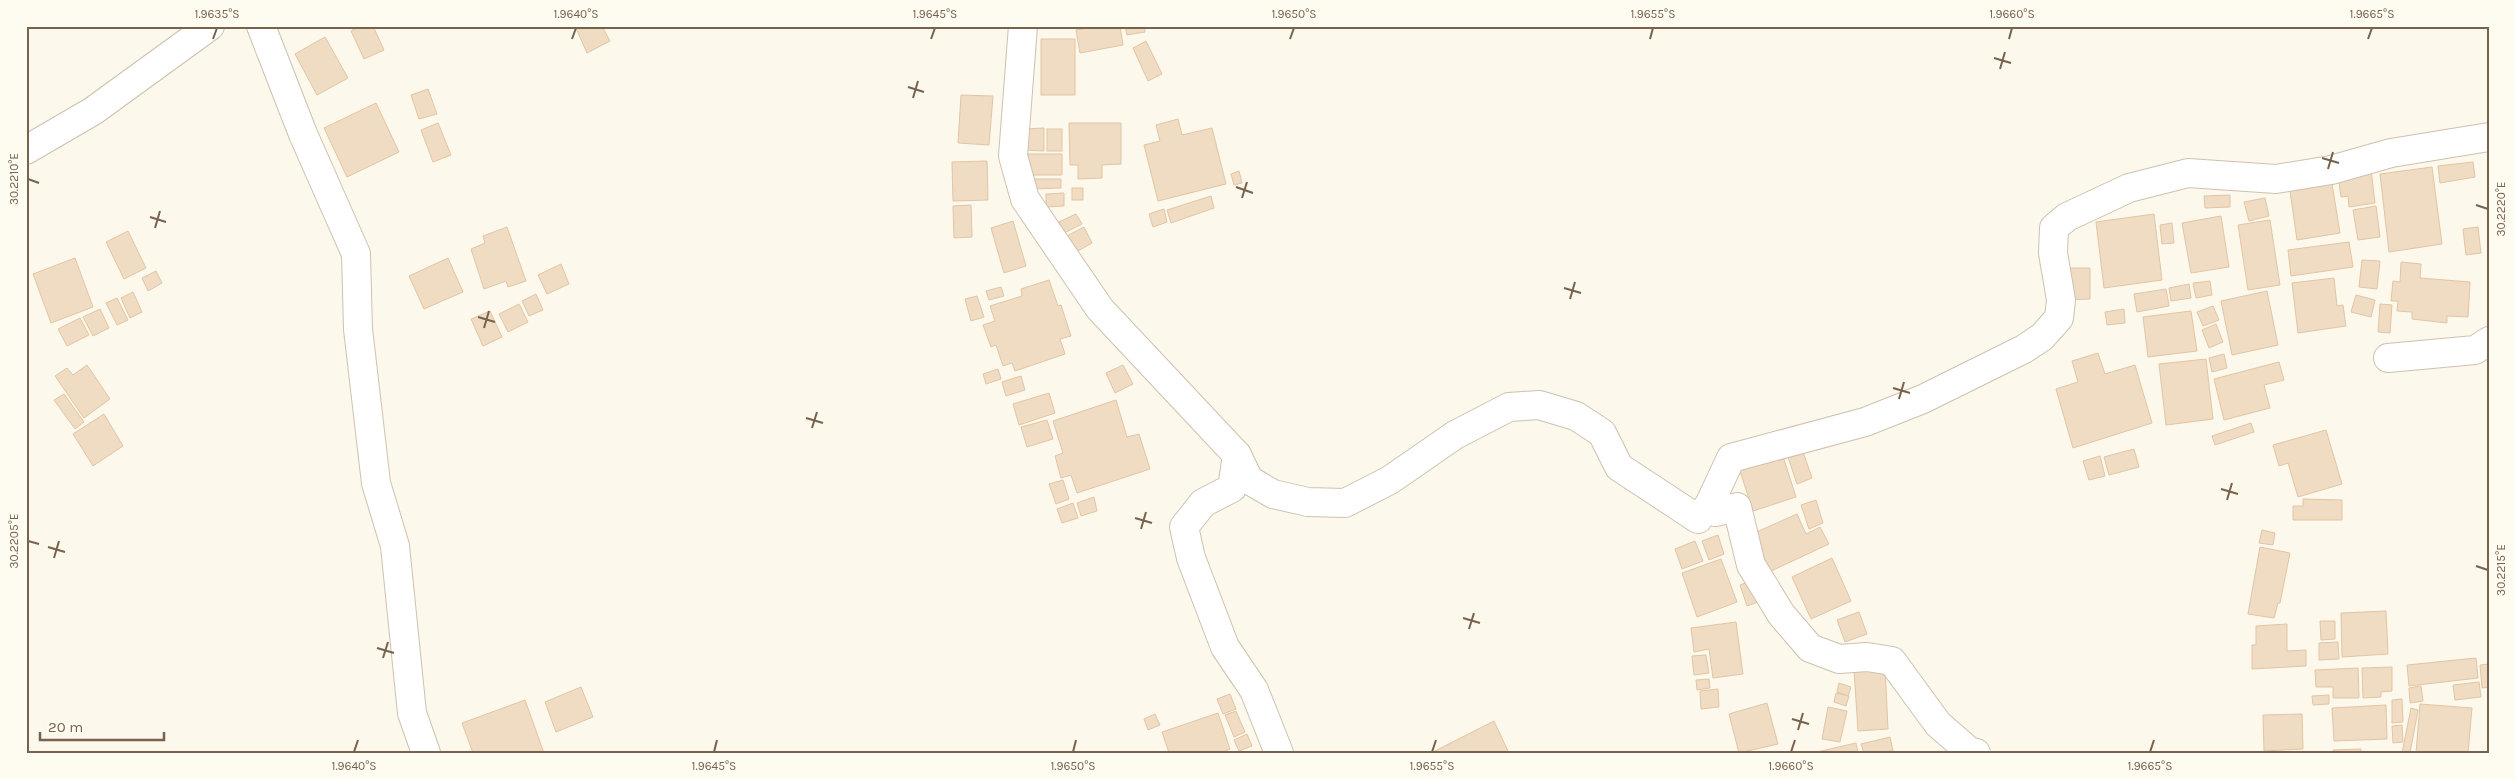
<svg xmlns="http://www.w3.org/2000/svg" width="2515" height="779" font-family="Karla,sans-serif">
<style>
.building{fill:#f0dcc3;stroke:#e2c5a4}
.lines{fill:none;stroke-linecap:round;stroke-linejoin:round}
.minor-casing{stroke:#cec1b0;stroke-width:30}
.minor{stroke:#fff;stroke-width:28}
.ticks{fill:none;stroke:#77624e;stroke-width:2}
.neatline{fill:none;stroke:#77624e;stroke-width:2}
.ticks-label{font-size:12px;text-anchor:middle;fill:#77624e}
</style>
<rect width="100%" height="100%" fill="#fcf8eb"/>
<g class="building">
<path d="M360,26H373L384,50L364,59L351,31Z"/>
<path d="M575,26H602L610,41L587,53Z"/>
<path d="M1098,26H1120L1123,45L1080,53L1076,30Z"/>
<path d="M1125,26H1144L1145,32L1127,35Z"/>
<path d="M325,37L348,78L317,95L295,54Z"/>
<rect x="1041" y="39" width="34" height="56"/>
<path d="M1146,41L1162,74L1148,81L1133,48Z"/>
<path d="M428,89L437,114L419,119L411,95Z"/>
<path d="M961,95L993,96L989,145L958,143Z"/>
<path d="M376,103L399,152L347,177L324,128Z"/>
<path d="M1178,119L1182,135L1212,128L1226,184L1158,201L1144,145L1160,141L1156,125Z"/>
<path d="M438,123L451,155L433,162L421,130Z"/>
<path d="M1069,123H1121V164L1102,165V178L1078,179V165H1070Z"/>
<path d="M1044,128V151L1025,150V129Z"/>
<rect x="1047" y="129" width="15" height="22"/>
<path d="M1028,154H1062V175H1029Z"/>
<path d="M987,161L988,200L953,201L952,162Z"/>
<path d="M2473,162L2475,177L2440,183L2438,166Z"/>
<path d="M2432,167L2442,244L2389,252L2380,174Z"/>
<path d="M2371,170L2375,203L2349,207L2348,196L2341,197L2338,175Z"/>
<path d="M1239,171L1242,183L1234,185L1231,174Z"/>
<path d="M1030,179H1061V188L1030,189Z"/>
<path d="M2332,184L2340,233L2297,240L2290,191Z"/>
<rect x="1072" y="188" width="11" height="12"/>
<path d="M1064,193V206L1046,207V194Z"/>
<path d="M2230,195V207L2205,208L2204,196Z"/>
<path d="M1211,196L1214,208L1171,223L1167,210Z"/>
<path d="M2265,198L2269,216L2249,221L2244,202Z"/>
<path d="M971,205L972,237L954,238L953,206Z"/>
<path d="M2376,206L2380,237L2358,240L2353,210Z"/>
<path d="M1164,209L1167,222L1153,227L1149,214Z"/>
<path d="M1076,214L1082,224L1064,233L1059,222Z"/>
<path d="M2154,214L2162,280L2104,288L2096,222Z"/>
<path d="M2221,216L2229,267L2191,273L2182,223Z"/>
<path d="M2270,220L2280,285L2248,290L2238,225Z"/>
<path d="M1013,221L1026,266L1004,273L991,228Z"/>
<path d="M2172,223L2174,243L2162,244L2160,225Z"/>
<path d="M507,227L526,281L508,287L506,281L484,289L471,249L485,243L483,236Z"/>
<path d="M1084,227L1092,243L1076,252L1067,236Z"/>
<path d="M2478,227L2481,253L2466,255L2463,229Z"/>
<path d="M128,231L146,268L124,279L106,242Z"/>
<path d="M2349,242L2353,267L2291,276L2288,250Z"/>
<path d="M75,258L93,307L51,323L33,274Z"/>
<path d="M448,258L463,292L424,309L409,276Z"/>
<path d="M2362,260L2380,261L2377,289L2359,287Z"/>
<path d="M2401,262L2421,264L2420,278L2470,282L2468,317L2447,316V323L2412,319V312L2397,311L2398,301H2391L2393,281L2400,282Z"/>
<path d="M561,264L569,284L547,294L538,275Z"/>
<path d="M2062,268H2090V299L2061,300Z"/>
<path d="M156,271L162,283L148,291L142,278Z"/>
<path d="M2334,278L2337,306L2343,305L2346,326L2298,333L2292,283Z"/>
<path d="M1049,280L1058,306L1061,305L1071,336L1060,339L1065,354L1015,371L1012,363L1003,366L996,345L991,347L983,325L995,321L990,306L1022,296L1021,289Z"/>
<path d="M2210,281L2212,295L2196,298L2193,283Z"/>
<path d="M2189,284L2191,298L2171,301L2169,288Z"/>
<path d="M1001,287L1004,296L989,300L986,291Z"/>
<path d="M2166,289L2169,306L2137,312L2134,294Z"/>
<path d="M2267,291L2278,345L2232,355L2221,301Z"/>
<path d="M133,292L142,312L130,318L121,298Z"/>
<path d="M536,294L543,310L529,316L522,301Z"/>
<path d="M2356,295L2375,300L2371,317L2351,312Z"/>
<path d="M977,296L984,317L971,321L965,299Z"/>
<path d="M117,298L128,320L117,325L106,303Z"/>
<path d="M519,304L528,322L508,332L499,314Z"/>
<path d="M2380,304L2392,305L2390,333L2378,332Z"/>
<path d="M2213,306L2219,320L2203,326L2197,312Z"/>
<path d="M100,309L109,328L93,336L83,317Z"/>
<path d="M2124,309L2125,323L2107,325L2105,312Z"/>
<path d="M490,311L502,337L483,346L471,319Z"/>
<path d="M2191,311L2197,351L2148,357L2143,317Z"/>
<path d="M80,318L89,335L67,346L58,329Z"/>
<path d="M2216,324L2223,342L2209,348L2202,330Z"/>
<path d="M2098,353L2105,374L2135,365L2152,423L2073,448L2056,389L2078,382L2072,361Z"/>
<path d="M2224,354L2227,368L2212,372L2209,358Z"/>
<path d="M2206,359L2213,419L2166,425L2159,364Z"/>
<path d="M2279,362L2284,380L2264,385L2270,408L2224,420L2214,379Z"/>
<path d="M87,365L110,399L84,418L55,376L67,368L73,375Z"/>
<path d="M1123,365L1133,384L1115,393L1106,373Z"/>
<path d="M998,369L1001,379L986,384L983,374Z"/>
<path d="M1021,376L1025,390L1006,396L1002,382Z"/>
<path d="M1049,393L1055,413L1019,425L1013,404Z"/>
<path d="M64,394L84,422L75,429L54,400Z"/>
<path d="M1116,400L1127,437L1139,434L1150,469L1077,493L1071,475L1061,478L1055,456L1063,453L1053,421Z"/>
<path d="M104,414L123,446L93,466L73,434Z"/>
<path d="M1047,420L1053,439L1027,447L1021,427Z"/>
<path d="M2251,423L2254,432L2215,445L2212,436Z"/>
<path d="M2326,430L2342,484L2298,497L2288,463L2279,466L2273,445Z"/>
<path d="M1800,443L1812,478L1797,484L1785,448Z"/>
<path d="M2134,449L2139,467L2109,475L2104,457Z"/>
<path d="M1781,450L1796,497L1753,511L1738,465Z"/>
<path d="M2100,456L2105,476L2089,480L2083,461Z"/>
<path d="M1063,480L1069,499L1056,504L1049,484Z"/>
<path d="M1094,497L1097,511L1081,516L1077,503Z"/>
<path d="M2303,499L2342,500V520H2293V506H2303Z"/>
<path d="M1816,500L1823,523L1809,529L1801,505Z"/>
<path d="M1073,503L1078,518L1062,523L1057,509Z"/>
<path d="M1797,514L1806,534L1820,527L1829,544L1769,572L1752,534Z"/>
<path d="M2262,530L2275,533L2273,545L2259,543Z"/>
<path d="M1718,535L1724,554L1709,560L1702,541Z"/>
<path d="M1695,541L1703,561L1682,569L1675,549Z"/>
<path d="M2260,547L2290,553L2280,603H2278L2274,618L2248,614Z"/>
<path d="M1832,558L1851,601L1811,619L1792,577Z"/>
<path d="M1721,559L1737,602L1697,617L1682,573Z"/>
<path d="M1753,580L1761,601L1747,606L1740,585Z"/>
<path d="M2386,611L2388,654L2342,657L2341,613Z"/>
<path d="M1859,612L1867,634L1845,642L1837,620Z"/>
<path d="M2320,621H2335V639L2321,640Z"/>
<path d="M1736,622L1743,674L1713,678L1709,649L1694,652L1691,628Z"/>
<path d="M2287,624V651L2306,650V666L2252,669V645H2256V626Z"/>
<path d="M2338,642L2339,659L2319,660V643Z"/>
<path d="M1706,655L1709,673L1694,675L1692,656Z"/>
<path d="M2476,658L2478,678L2409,686L2407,665Z"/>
<path d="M2489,664V687L2482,688L2480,665Z"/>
<path d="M1885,666L1888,729L1858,731L1854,669Z"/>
<path d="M2392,667V691L2381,692V697L2363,698L2362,668Z"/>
<path d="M2358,668L2359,698H2333V687H2316L2315,670Z"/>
<path d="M1709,679L1710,688L1697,690L1696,680Z"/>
<path d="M2479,682L2481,697L2455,700L2453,685Z"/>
<path d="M1839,683L1851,687L1848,696L1837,692Z"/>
<path d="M2421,686L2423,701L2410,703L2409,688Z"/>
<path d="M581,687L593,717L556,732L545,702Z"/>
<path d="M1718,689L1719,707L1701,709L1700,691Z"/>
<path d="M1836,693L1849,696L1846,706L1834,702Z"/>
<path d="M1230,694L1236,709L1223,714L1217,699Z"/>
<path d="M2329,695V704L2313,705L2312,696Z"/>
<path d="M2402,699L2403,722L2392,723V700Z"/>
<path d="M525,700L544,753H473L462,723Z"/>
<path d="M1767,703L1778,744L1739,753L1729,714Z"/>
<path d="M2420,704L2472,708L2468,753H2416Z"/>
<path d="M2386,705L2387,739L2334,741L2332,708Z"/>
<path d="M1828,707L1847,711L1840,742L1822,739Z"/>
<path d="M2411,708L2418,710L2410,753H2402Z"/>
<path d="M1236,711L1245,732L1234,737L1225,715Z"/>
<path d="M1218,713L1230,749L1220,753H1169L1162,732Z"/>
<path d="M1155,714L1160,725L1148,730L1144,719Z"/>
<path d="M2302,714L2303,749L2264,751L2263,715Z"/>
<path d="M1494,721L1508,751L1504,753H1431Z"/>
<path d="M2402,725L2403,742L2393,743L2392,726Z"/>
<path d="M1247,734L1252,746L1239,751L1234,740Z"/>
<path d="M1890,737L1893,751L1864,753L1861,744Z"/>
<path d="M1856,743L1858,753H1817V752Z"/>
<path d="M2361,749V753H2333V750Z"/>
</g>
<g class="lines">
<g class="minor-casing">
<g id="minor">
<path d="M261,26L303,134L356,254L358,329L376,483L395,546L412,713L426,753"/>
<path d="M1023,26L1013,156L1025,199L1100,309L1237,455L1249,480L1273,494L1308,502L1345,503L1390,480L1455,435L1509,407L1539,405L1576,416L1602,433L1619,467L1698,519L1709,505L1731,458L1865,422L1923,399L2024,349L2042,337L2059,318L2061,300L2053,253L2054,228L2067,217L2129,188L2188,173L2276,179L2331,170L2391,153L2489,137"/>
<path d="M26,150L93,111L210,26"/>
<path d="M2388,358L2475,350L2489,341"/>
<path d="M1237,455L1232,488L1203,503L1184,527L1191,558L1225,647L1254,690L1279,753"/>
<path d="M1709,505L1716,512L1737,507L1751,565L1781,614L1810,648L1839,659L1867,657L1892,661L1938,724L1969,751L1976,753"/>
</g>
</g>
<use href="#minor" class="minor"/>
</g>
<path class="ticks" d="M213,39L217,28M572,39L576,28M931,39L935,28M1290,39L1294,28M1650,39L1653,28M2009,39L2012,28M2368,39L2372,28M1994,58L2011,63M2000,69L2005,52M908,87L924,92M913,98L918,81M2322,158L2339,163M2328,169L2333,152M28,179L39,183M1236,187L1253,193M1242,198L1247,182M2476,205L2488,209M150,217L166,222M155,228L160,211M1564,288L1581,293M1570,299L1575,282M478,317L495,322M484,328L489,311M1893,388L1910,393M1899,399L1904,382M806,418L823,423M812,428L817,412M2221,489L2238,494M2227,500L2232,483M1135,518L1152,523M1141,529L1146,512M28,541L39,544M48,547L65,552M54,558L59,541M2476,566L2488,570M1463,618L1480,623M1469,629L1474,613M377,648L394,653M383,658L388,642M1792,719L1809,724M1798,730L1803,713M354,752L358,740M714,752L717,740M1073,752L1076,740M1432,752L1436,740M1791,752L1795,740M2150,752L2154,740"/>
<rect width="2515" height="779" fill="none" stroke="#fefbf1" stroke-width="55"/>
<path d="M40 732v8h124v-8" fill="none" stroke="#77624e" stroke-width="2.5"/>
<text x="48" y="732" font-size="15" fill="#77624e" stroke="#fefbf1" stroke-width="4" paint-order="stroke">20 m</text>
<rect x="28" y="28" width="2460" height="724" class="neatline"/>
<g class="ticks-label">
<text x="217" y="18">1.9635°S</text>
<text x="576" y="18">1.9640°S</text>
<text x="935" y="18">1.9645°S</text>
<text x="1294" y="18">1.9650°S</text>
<text x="1653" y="18">1.9655°S</text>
<text x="2012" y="18">1.9660°S</text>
<text x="2372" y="18">1.9665°S</text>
<text transform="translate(14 179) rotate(-90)" y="4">30.2210°E</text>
<text transform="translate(2501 209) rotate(-90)" y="4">30.2220°E</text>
<text transform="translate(14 541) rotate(-90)" y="4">30.2205°E</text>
<text transform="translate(2501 570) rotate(-90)" y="4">30.2215°E</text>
<text x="354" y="770">1.9640°S</text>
<text x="714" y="770">1.9645°S</text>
<text x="1073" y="770">1.9650°S</text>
<text x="1432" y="770">1.9655°S</text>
<text x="1791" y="770">1.9660°S</text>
<text x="2150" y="770">1.9665°S</text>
</g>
</svg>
